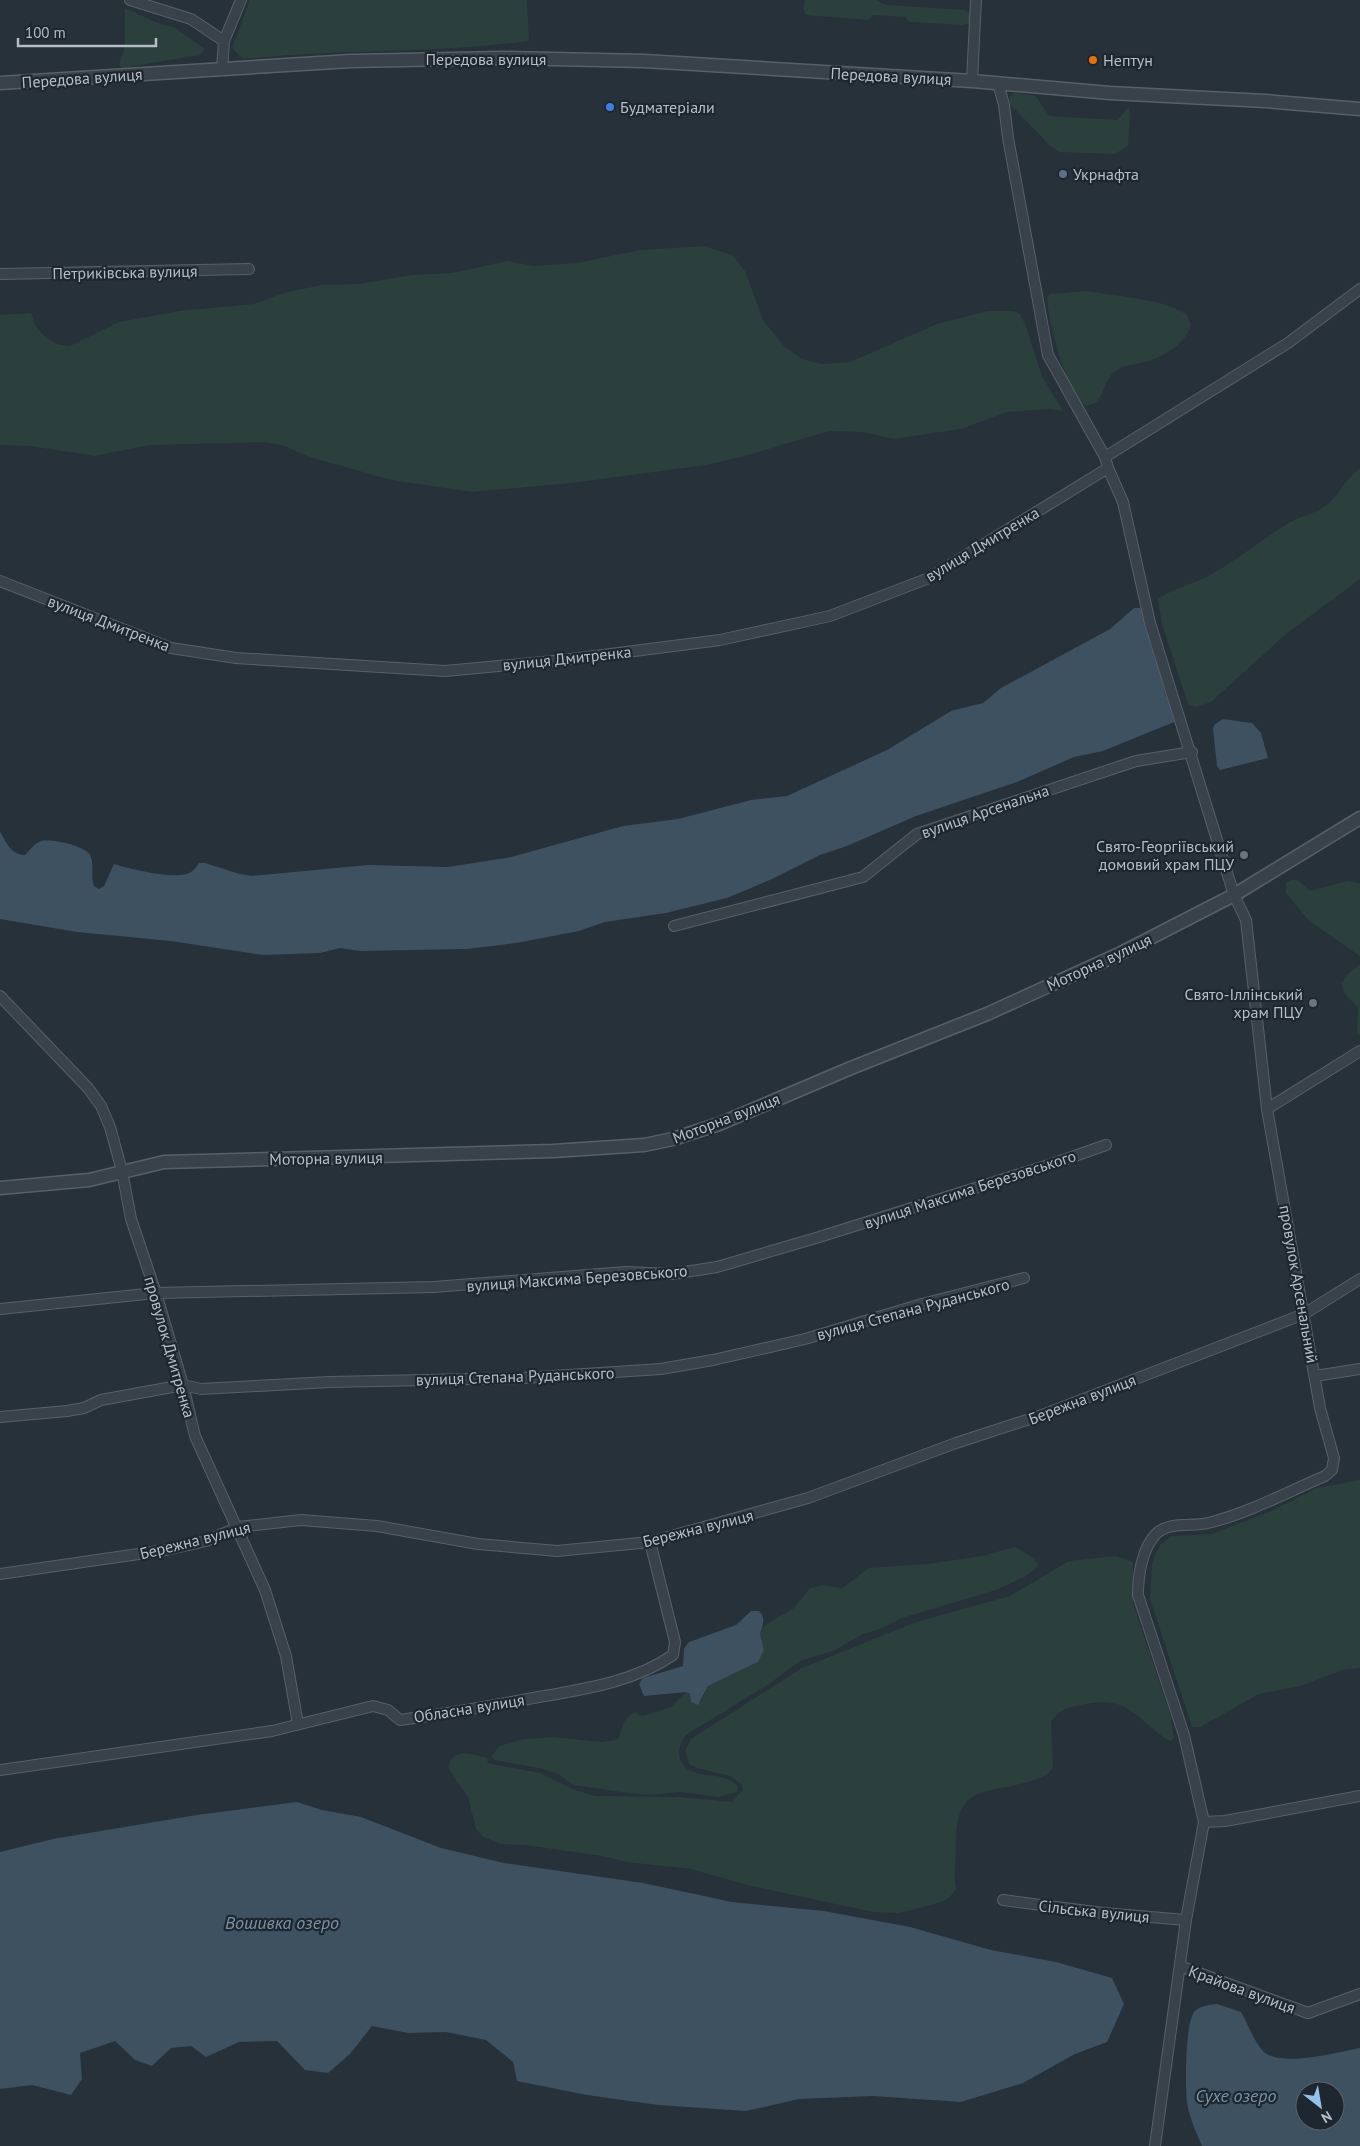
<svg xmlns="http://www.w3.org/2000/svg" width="1360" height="2146" font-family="'PT Sans',sans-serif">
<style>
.green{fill:#2b3f3d}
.water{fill:#3d5161;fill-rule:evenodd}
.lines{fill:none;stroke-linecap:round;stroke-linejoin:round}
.minor-casing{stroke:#576068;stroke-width:12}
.tertiary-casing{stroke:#576068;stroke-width:15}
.minor{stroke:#39424a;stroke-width:10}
.tertiary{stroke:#39424a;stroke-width:12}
.food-dot{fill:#e8710a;stroke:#1e272f;stroke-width:2}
.shop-dot{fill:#3f7fe0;stroke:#1e272f;stroke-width:2}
.service-dot{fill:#5c6f8a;stroke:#1e272f;stroke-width:2}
.worship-dot{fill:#6b7280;stroke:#1e272f;stroke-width:2}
.labels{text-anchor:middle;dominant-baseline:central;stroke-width:4.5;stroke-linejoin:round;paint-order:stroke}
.street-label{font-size:16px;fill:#b5bdc6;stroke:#1e272f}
.poi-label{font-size:16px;fill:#b5bdc6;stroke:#1e272f;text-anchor:start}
.water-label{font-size:18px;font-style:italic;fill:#7992a6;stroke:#1e272f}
</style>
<rect width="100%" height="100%" fill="#26313a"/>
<g class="green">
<path d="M250,0H527L529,41C434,54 338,49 243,59L232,48Z"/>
<path d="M805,0H877L886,5L965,10L970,13L969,23L964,25L909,22L905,17L873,15L869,20L806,15L803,9Z"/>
<path d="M125,8L160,24L174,27L205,49L202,53L194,56L122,68L119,65L125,47Z"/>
<path d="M1014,93L1036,96L1049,116L1118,120L1128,107L1130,115L1128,146L1115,154L1060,152L1050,146L1009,103L1010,96Z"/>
<path d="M705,246L732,255L745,271L763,320L785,347L802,359L822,364L850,362L937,324L987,311H1014L1020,314L1026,326L1042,376L1063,411L1050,409L1007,412L961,429L894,439L863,432L829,431L745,456L706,465L572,483L472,492L391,480L310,457L281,445L263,442L149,445L95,456L30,446L0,445V315L31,313L36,326L45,337L56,344L70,346L119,322L179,311L254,304L287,292L322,285L358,284L412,275L452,273L507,261L534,266L577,263L640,250Z"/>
<path d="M1088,291C1118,297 1163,298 1187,315L1191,325C1187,343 1162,358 1145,362C1133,365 1123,364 1113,373C1101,385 1105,404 1086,406C1067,396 1047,318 1047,297L1050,294Z"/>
<path d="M1360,468V579L1286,634L1211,702L1196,707L1188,704L1162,624L1158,599C1175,587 1193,585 1210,575C1238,560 1262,539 1289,523C1300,516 1314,514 1324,507C1339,497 1345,478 1360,468Z"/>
<path d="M1292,880H1298L1310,891L1347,881L1360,883V956L1309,921L1286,893V883Z"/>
<path d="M1360,964V1036L1357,1032L1358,1008L1345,994L1341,984L1349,973Z"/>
<path d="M1360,1480V1668L1342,1670L1301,1686L1259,1694L1200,1727H1192L1150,1599L1152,1564L1156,1552L1161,1544L1172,1536L1212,1534L1271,1511L1317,1488Z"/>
<path d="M1015,1547L1033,1557L1038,1564L1037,1568L1026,1576L996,1590L902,1618L881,1629L863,1634L833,1651L800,1661L769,1684L686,1735C677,1746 675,1764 691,1771C707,1779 725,1771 738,1787L737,1792L719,1797L680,1792L652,1795L628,1793L574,1785L558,1774L539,1768L494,1760L492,1756L499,1746L524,1739L553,1737L603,1742L619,1739C621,1728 625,1715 637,1712L639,1715L643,1716L671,1707L686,1692L701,1702L708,1686L758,1662L764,1650L760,1634L764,1626L794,1608L810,1588L822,1585L842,1588L869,1568L928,1564L982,1556Z"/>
<path d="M1116,1556L1133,1562V1604L1170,1713L1174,1737L1171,1741L1166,1739C1132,1715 1128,1695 1081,1705C1068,1707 1058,1710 1051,1722L1053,1767C1049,1775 1040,1779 1031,1781C980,1796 955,1783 956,1850C956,1863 953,1876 956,1889L950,1897L942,1902L899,1913L873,1912L747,1885L691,1869L626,1862L602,1856L525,1845L500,1844L482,1836L476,1829L468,1797L448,1768C454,1745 471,1755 487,1758L488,1763L492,1764L540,1773L575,1790L596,1796L680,1797L732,1802L743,1789L741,1784L730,1776L697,1768L689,1764L685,1751L691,1739L802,1668L916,1622L1010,1596L1069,1561Z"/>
</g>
<g class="water">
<path d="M1134,608H1140L1143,613L1160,668L1165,693L1175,716L1174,722L1103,751L1074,757L1017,782L916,816L847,846L820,855L772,879L727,898L666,913L605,922L579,931L516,943L467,949L359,951L340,948L320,953L263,955L171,941L77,932L0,919V832C7,843 10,854 25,855C29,851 34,844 39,842C48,837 86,846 90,855C95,865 90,876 94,886L99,889L104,886L114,864C130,869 178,881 191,872C194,870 197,866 199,863H205L240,874L252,876L368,865L448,867L511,857L623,826L678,819L751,800L787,796L887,750L951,711L983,703L1001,688L1110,629Z"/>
<path d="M1223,719L1252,723L1261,733L1268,758L1220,770L1217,766L1213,729L1215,724Z"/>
<path d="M751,1611H759C766,1617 763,1626 760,1634L764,1650L758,1662L708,1686L698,1705L691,1702L690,1694L686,1692L644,1696L639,1684L643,1678L683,1666L684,1649L689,1642L736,1625Z"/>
<path d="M297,1802L322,1810L361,1817L441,1848L504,1863L643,1883L732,1902L824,1911L910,1927L991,1950L1056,1962L1112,1978L1124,2004L1107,2042L1075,2054L1023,2083L961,2102L873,2096L799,2099L746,2111L658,2105L587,2095L517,2081L513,2062L486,2040L446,2032L408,2033L372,2026L350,2054L328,2073L305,2070L277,2041L239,2042L206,2057L191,2046L171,2048L152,2066L135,2060L115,2041L80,2053L82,2079L71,2095L32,2085L0,2089V1852L53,1839L197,1815Z"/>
<path d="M1217,2004L1241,2012C1248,2024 1253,2039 1262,2050C1278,2069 1338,2052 1360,2048V2146H1202C1196,2132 1189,2117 1187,2102C1185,2086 1185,2020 1195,2011C1201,2005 1210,2005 1217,2004ZM1305,2091H1335V2121H1305Z"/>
</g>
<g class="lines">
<g class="minor-casing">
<g id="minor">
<path d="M130,0L191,19L224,41L222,69"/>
<path d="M224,41L241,0"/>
<path d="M972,81L976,0"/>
<path d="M998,83L1004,105L1008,138L1048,355L1105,457L1108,468L1123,502L1150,623L1234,895L1246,920L1267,1109L1320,1408L1334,1458L1332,1470L1325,1476C1287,1492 1249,1513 1208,1523C1192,1527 1169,1521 1156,1534C1142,1548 1138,1576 1138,1595L1184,1735L1204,1822L1186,1920L1155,2146"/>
<path d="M0,274L249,269"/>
<path d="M1105,457L1288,343L1360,289"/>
<path d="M0,581L171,648L236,658L445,671L564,660L720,640L830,616L929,578L1108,468"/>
<path d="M674,926L863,877L917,834L1136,761L1192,752"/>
<path d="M0,996L88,1088L101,1106L110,1127L122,1171L131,1219L156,1293L183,1385L195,1436L265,1590L286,1656L298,1724"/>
<path d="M1267,1109L1360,1051"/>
<path d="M0,1309L156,1293L434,1287L626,1272L672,1274L717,1267L816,1238L1052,1164L1106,1145"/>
<path d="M1315,1376L1360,1369"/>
<path d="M0,1417L67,1411L84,1408L101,1400L183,1385L201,1389L330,1382L523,1378L661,1369L713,1360L805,1339L922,1304L1024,1278"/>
<path d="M0,1574L166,1550L206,1541L238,1527L301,1520L377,1526L478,1544L557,1551L650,1542L808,1498L956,1443L1042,1415L1304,1314L1360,1279"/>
<path d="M0,1770L272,1731L373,1706L388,1710L400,1720C443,1714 485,1707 528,1699C577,1690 631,1684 673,1655L675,1642L650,1542"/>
<path d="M1204,1822L1225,1821L1360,1796"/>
<path d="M1003,1900L1103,1913L1186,1920"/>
<path d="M1180,1966L1308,2013L1360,1994"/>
</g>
</g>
<g class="tertiary-casing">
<g id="tertiary">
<path d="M0,83L351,61L503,58L644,61L972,81L1110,93L1265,101L1360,109"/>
<path d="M0,1188L89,1180L164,1162L553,1151L644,1145L673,1139L719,1124L851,1068L987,1014L1121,953L1234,895L1360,818"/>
</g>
</g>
<use href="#minor" class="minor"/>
<use href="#tertiary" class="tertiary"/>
</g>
<circle class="food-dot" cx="1093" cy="60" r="5"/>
<circle class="shop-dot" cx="610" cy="107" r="5"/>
<circle class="service-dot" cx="1063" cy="174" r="5"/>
<g class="worship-dot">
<circle cx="1244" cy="855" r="5"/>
<circle cx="1313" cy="1003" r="5"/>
</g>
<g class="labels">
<g class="street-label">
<text x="486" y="59">Передова вулиця</text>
<text transform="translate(891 76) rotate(3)">Передова вулиця</text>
<text transform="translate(82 78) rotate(-4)">Передова вулиця</text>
<text transform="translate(125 272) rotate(-1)">Петриківська вулиця</text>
<text transform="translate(982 544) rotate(-31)">вулиця Дмитренка</text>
<text transform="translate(109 623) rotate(21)">вулиця Дмитренка</text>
<text transform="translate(567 658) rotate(-6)">вулиця Дмитренка</text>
<text transform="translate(985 811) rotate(-19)">вулиця Арсенальна</text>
<text transform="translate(1099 962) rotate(-25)">Моторна вулиця</text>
<text transform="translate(726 1118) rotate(-21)">Моторна вулиця</text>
<text transform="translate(326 1158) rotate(-1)">Моторна вулиця</text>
<text transform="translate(970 1189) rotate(-18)">вулиця Максима Березовського</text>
<text transform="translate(577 1278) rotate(-4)">вулиця Максима Березовського</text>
<text transform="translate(1299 1284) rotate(80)">провулок Арсенальний</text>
<text transform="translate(913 1309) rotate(-15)">вулиця Степана Руданського</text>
<text transform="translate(170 1347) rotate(74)">провулок Дмитренка</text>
<text transform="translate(515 1376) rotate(-2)">вулиця Степана Руданського</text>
<text transform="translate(1082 1399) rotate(-21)">Бережна вулиця</text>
<text transform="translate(698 1528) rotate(-14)">Бережна вулиця</text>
<text transform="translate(195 1540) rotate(-14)">Бережна вулиця</text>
<text transform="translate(469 1708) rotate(-9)">Обласна вулиця</text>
<text transform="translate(1094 1911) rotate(6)">Сільська вулиця</text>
<text transform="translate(1242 1989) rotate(20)">Крайова вулиця</text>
</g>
<g class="poi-label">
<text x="1103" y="60">Нептун</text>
<text x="620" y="107">Будматеріали</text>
<text x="1073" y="174">Укрнафта</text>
<text x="1234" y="846" text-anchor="end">Свято-Георгіївський<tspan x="1234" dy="18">домовий храм ПЦУ</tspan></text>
<text x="1303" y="994" text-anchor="end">Свято-Іллінський<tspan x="1303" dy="18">храм ПЦУ</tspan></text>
</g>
<g class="water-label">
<text x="282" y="1922">Вошивка озеро</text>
<text x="1236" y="2095">Сухе озеро</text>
</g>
</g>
<g transform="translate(1320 2106) rotate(149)"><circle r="24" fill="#1e272f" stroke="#5a636b"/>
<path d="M0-4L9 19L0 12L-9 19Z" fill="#94c0ec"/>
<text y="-8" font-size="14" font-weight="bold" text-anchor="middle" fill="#b5bdc6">N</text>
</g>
<path d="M18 38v8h138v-8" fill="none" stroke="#b5bdc6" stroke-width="2.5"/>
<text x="25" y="38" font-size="15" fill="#b5bdc6" stroke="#1e272f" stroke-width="4" paint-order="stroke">100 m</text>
</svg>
